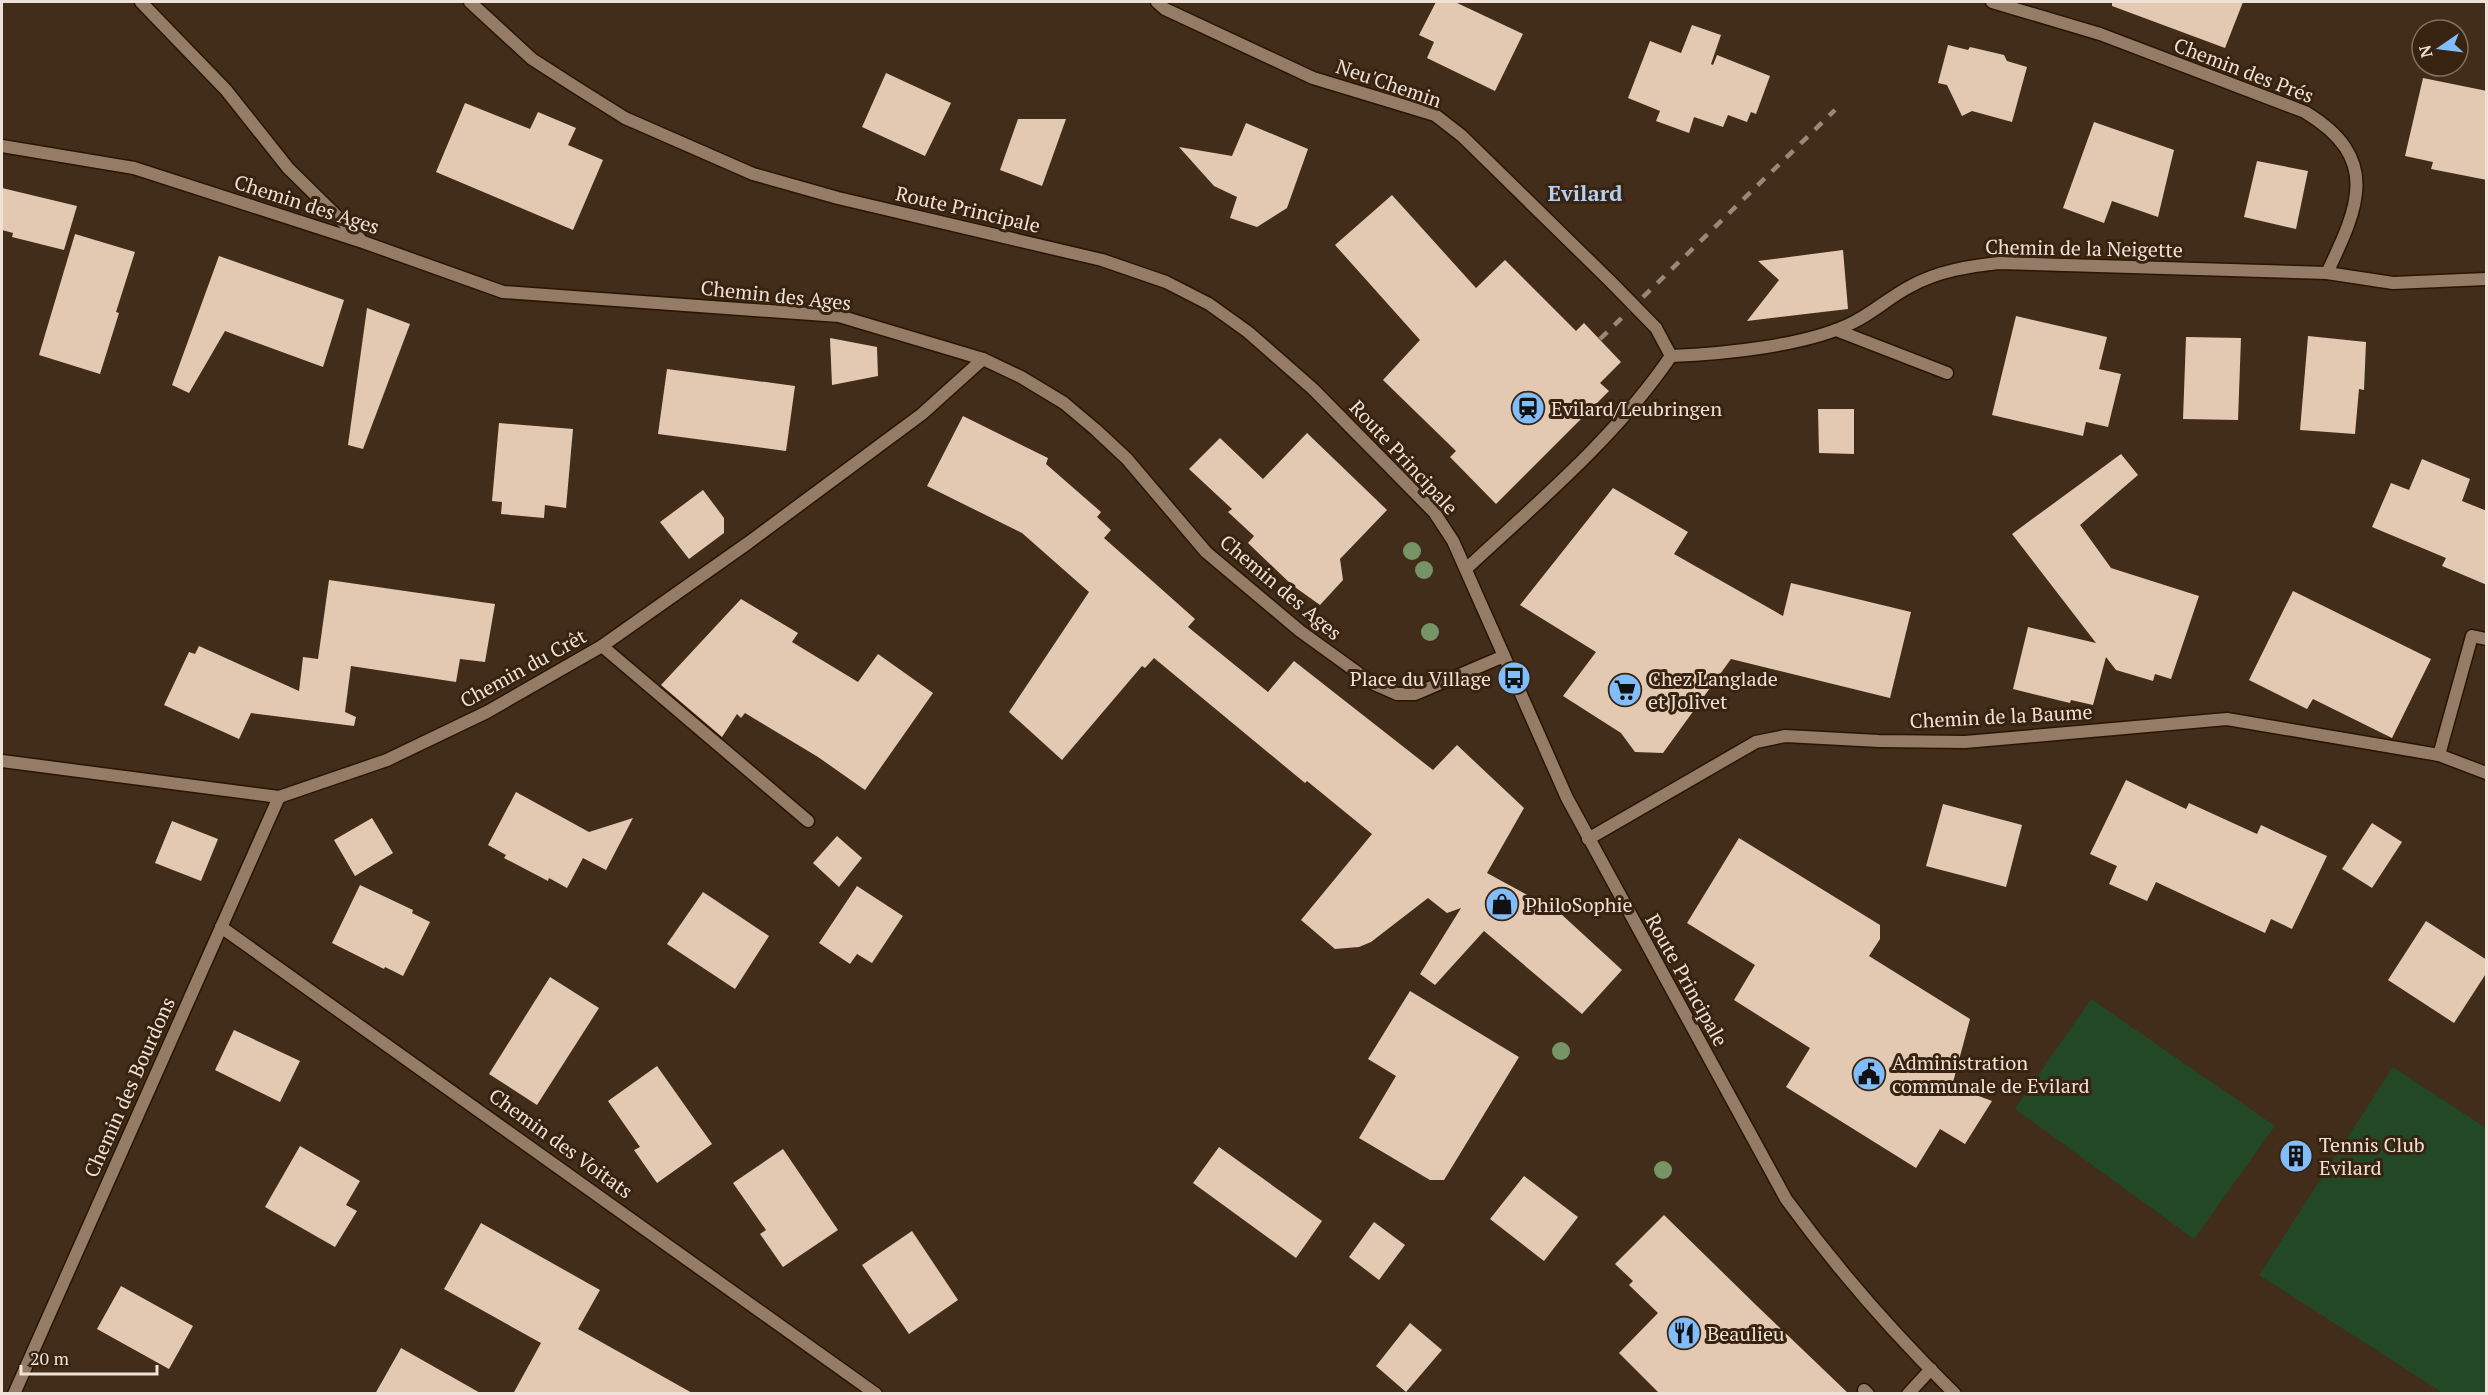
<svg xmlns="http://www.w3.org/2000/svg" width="2488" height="1395" font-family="'PT Serif',serif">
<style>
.green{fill:#224825}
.building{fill:#e3c9b1}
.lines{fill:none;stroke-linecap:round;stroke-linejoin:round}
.service-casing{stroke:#281503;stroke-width:15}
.minor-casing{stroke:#281503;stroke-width:15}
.tertiary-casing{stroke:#281503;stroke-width:15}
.service{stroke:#947c66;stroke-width:12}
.minor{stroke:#947c66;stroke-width:12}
.tertiary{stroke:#947c66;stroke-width:12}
.rail{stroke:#998878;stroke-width:4.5;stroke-dasharray:10 10;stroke-linecap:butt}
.minor-bridge-casing{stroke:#281503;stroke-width:15;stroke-linecap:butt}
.minor-bridge{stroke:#947c66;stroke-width:12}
.tree{fill:#769466}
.labels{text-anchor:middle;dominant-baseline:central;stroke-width:6;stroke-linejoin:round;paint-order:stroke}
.street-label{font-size:20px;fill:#efe1d5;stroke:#372310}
.poi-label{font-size:20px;fill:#efe1d5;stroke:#372310;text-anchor:start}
.quarter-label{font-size:22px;font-weight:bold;fill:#b1d2f5;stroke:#372310}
</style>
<rect width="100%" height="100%" fill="#422d1a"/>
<g class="green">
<path d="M2091,999L2275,1126L2194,1239L2015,1109Z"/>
<path d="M2393,1067L2486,1128V1393H2443L2259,1275Z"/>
</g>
<g class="building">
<path d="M1436,2H1455L1523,34L1495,91L1427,58L1434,42L1419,35Z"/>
<path d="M2112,2H2243L2225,48L2112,6Z"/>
<path d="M1692,25L1721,35L1711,64L1713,65L1717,55L1770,76L1756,114L1751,112L1747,122L1728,115L1723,127L1694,117L1689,133L1656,121L1660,111L1628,98L1650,41L1681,53Z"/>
<path d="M1948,45L1968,50L1970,47L2004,55L2007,61L2027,67L2012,122L1972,111L1962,116L1947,85L1938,83Z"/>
<path d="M886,73L951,103L925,156L862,127Z"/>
<path d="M2423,78L2487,91V180L2431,169L2433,162L2405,156Z"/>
<path d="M465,103L530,129L538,112L576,128L568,145L603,160L573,230L436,172Z"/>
<path d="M1018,119H1066L1042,186L1000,170Z"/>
<path d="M2094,122L2174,150L2158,217L2112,201L2104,223L2063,208Z"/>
<path d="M1246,123L1308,149L1287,208L1257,227L1230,218L1237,197L1214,186L1179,147L1232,156Z"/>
<path d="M2257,161L2308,171L2296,229L2244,217Z"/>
<path d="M2,188L77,206L64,250L12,237L13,233L2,230Z"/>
<path d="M1392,195L1476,288L1505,260L1576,331L1584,323L1621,362L1600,383L1609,391L1496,504L1450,457L1456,451L1383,380L1420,340L1335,245Z"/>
<path d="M75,234L135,252L116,312L119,313L100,374L39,355Z"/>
<path d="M1843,250L1848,309L1747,321L1779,280L1758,261Z"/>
<path d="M219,256L344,300L323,367L225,331L189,393L172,385Z"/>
<path d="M367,308L410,324L363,449L348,445Z"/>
<path d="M2016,316L2107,337L2099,369L2121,374L2108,427L2086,422L2083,436L1992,415Z"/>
<path d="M2308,336L2366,342L2364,390L2359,389L2355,434L2300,430Z"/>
<path d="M2186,337L2241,338L2238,420L2183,419Z"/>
<path d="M830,338L877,347L878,376L832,385Z"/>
<path d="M667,369L795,386L786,451L658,434Z"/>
<path d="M1818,409H1854V454L1819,453Z"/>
<path d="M963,416L1048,458L1046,464L1101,512L1097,517L1111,530L1104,538L1195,619L1188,627L1268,692L1294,661L1433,770L1457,745L1524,808L1487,873L1560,913L1622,970L1582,1014L1484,931L1435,985L1420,974L1461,908L1447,913L1428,898L1371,942L1359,947L1335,949L1301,920L1372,834L1307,781L1305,783L1154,658L1145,668L1142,666L1062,760L1009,712L1089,592L1022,533L927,486Z"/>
<path d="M499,423L573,429L566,508L545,505L544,518L501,514L502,502L492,501Z"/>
<path d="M1307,433L1387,510L1340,559L1343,580L1320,605L1292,585L1248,543L1254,536L1228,512L1232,509L1189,469L1220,438L1263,479Z"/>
<path d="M2121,454L2138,475L2080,525L2111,568L2199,596L2171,679L2155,674L2153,681L2116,670L2106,657L2093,705L2071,700L2070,703L2013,689L2028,627L2096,643L2012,534Z"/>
<path d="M2422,459L2470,479L2462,501L2487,511V585L2442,566L2446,558L2372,527L2391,483L2409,490Z"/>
<path d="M1613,488L1688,532L1674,554L1783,616L1791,583L1911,612L1890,698L1731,659L1663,753L1635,752L1621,733L1563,696L1596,652L1520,605Z"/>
<path d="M703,490L724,518V533L689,559L660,522Z"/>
<path d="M329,580L495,604L485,662L460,659L456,682L351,666L345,712L356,717L354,726L251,713L239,739L164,705L189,652L195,654L199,646L299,691L303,657L318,659Z"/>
<path d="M2293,591L2431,659L2392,738L2313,699L2307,709L2249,680Z"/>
<path d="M741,599L798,633L792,642L858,682L878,654L933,693L865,790L818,757L745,713L741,718L737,714L722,737L661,685Z"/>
<path d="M2126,780L2186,809L2189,803L2257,834L2261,825L2327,856L2292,929L2271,919L2265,933L2156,882L2147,901L2109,884L2117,866L2090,854Z"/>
<path d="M516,792L589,832L633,818L606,870L583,858L567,888L549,878L548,881L504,858L506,855L488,845Z"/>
<path d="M1943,804L2022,825L2006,887L1926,866Z"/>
<path d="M372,818L393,853L355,876L334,840Z"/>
<path d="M172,821L218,839L201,881L155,863Z"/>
<path d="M2372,823L2402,842L2372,888L2342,869Z"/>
<path d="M837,836L862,858L839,887L813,863Z"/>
<path d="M1739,838L1880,925V939L1869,956L1970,1019L1952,1086L1992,1101L1965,1144L1940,1129L1916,1168L1786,1087L1810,1048L1734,1000L1755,965L1687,923Z"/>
<path d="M360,885L413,910L412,913L430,922L403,976L385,967L384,969L332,943Z"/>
<path d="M857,886L903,916L872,963L857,954L850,964L819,943Z"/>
<path d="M703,892L769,936L735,989L667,944Z"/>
<path d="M2426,921L2487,960V972L2454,1023L2388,980Z"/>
<path d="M550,977L599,1008L537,1105L489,1074Z"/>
<path d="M1410,991L1519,1057L1444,1180H1430L1359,1138L1396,1076L1368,1059Z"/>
<path d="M234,1030L300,1061L280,1102L215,1070Z"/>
<path d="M657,1066L712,1144L657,1183L634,1150L640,1147L608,1101Z"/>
<path d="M300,1146L360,1181L346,1205L357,1211L335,1247L265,1207Z"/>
<path d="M1219,1147L1322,1221L1296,1258L1193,1183Z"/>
<path d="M783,1149L838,1230L783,1267L760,1234L766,1230L733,1183Z"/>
<path d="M1524,1176L1578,1217L1544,1261L1490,1219Z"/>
<path d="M1664,1215L1757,1306L1849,1394H1660L1619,1353L1658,1313L1629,1285L1633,1281L1615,1264Z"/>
<path d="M1374,1222L1405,1245L1379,1280L1349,1257Z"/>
<path d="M481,1223L600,1290L578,1329L694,1394H513L541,1343L444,1289Z"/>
<path d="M912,1231L958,1300L909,1334L862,1265Z"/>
<path d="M121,1286L193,1326L169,1369L97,1329Z"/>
<path d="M1410,1323L1442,1350L1406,1392L1376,1366Z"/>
<path d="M401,1348L482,1394H375Z"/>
</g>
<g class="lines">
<g class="service-casing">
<g id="service">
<path d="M1836,330L1947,373"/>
<path d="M602,646L808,821"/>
</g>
</g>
<g class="minor-casing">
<g id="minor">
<path d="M141,2L226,90L288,168L360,239"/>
<path d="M1157,2L1165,9L1313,78L1435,115L1462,136L1611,282"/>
<path d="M1992,2L2100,34L2305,112C2381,158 2359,206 2327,273"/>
<path d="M2,146L134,168L363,242L503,292L839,316L983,359L1021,377L1064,403L1096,430L1127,459L1206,552L1300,631L1372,683L1397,694H1415L1504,656"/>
<path d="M1656,328L1671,356"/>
<path d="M1671,356C1722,354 1808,346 1854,322C1874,312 1891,296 1911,286C1938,271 1970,266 1999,263L2327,273L2393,283L2486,279"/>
<path d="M1466,569C1538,502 1615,438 1671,356"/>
<path d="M2439,755L2472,636L2486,639"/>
<path d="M2,761L279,797L387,760L487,712L602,646L748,543L922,414L983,359"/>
<path d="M1588,839L1756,742L1785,736L1879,741L1965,742L2227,719L2439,755L2486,773"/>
<path d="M221,927L876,1394"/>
<path d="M1864,1390L1868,1394"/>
<path d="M14,1394L279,797"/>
<path d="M1908,1394L1931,1369"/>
</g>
</g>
<g class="tertiary-casing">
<path id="tertiary" d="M470,2L532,59L574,86L625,118L753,174L838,198L1102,260L1166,282L1209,304L1248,332L1313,389L1434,512L1453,541L1567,798L1786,1199C1837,1269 1893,1333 1955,1394"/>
</g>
<use href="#service" class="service"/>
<use href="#minor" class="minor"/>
<use href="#tertiary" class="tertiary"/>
<path class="rail" d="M1600,339L1835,110"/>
<g class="minor-bridge-casing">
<path id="minor-bridge" d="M1611,282L1656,328"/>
</g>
<use href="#minor-bridge" class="minor-bridge"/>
</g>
<g class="tree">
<circle cx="1412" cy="551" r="9"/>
<circle cx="1424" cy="570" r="9"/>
<circle cx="1430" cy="632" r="9"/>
<circle cx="1561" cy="1051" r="9"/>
<circle cx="1663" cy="1170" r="9"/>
</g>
<defs>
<g id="station-disc" transform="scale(1.725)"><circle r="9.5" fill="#80bdfa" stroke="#372310"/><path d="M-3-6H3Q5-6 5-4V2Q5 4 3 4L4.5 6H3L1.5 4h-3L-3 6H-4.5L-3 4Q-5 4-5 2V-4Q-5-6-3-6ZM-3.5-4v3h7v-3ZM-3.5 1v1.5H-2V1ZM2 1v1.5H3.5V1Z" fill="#111"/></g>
<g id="bus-disc" transform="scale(1.725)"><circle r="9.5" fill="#80bdfa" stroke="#372310"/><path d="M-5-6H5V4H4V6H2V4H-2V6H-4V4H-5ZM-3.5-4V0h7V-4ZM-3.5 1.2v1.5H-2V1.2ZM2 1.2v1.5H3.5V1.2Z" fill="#111"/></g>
<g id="supermarket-disc" transform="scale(1.725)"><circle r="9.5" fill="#80bdfa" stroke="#372310"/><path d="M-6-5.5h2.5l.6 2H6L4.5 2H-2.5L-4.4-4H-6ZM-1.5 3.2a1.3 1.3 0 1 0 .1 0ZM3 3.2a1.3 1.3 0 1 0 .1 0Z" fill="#111"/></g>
<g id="shop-disc" transform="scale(1.725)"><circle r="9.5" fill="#80bdfa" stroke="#372310"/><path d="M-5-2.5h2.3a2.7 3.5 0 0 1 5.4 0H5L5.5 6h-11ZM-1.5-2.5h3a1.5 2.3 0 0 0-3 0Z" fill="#111"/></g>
<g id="civic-disc" transform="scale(1.725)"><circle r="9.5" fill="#80bdfa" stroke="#372310"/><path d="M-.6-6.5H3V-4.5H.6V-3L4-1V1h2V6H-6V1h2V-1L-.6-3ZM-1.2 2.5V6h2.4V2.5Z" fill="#111"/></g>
<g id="building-disc" transform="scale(1.725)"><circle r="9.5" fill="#80bdfa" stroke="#372310"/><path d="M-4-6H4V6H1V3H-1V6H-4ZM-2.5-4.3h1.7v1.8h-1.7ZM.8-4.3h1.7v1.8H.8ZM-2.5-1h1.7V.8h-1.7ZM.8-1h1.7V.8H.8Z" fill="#111"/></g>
<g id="restaurant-disc" transform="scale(1.725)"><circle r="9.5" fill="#80bdfa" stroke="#372310"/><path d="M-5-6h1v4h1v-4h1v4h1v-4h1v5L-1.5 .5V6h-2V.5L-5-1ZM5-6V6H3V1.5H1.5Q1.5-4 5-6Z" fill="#111"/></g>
</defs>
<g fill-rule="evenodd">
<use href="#station-disc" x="1528" y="408"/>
<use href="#bus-disc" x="1514" y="678"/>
<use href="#supermarket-disc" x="1625" y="690"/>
<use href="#shop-disc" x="1502" y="904"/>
<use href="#civic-disc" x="1869" y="1074"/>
<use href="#building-disc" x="2296" y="1156"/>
<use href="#restaurant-disc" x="1684" y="1333"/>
</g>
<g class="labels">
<g class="street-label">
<text transform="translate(2244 70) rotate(21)">Chemin des Prés</text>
<text transform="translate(1389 83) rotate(19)">Neu'Chemin</text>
<text transform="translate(307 204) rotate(18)">Chemin des Ages</text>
<text transform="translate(968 209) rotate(13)">Route Principale</text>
<text transform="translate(2084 248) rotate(1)">Chemin de la Neigette</text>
<text transform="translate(776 295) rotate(6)">Chemin des Ages</text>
<text transform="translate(1404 457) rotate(47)">Route Principale</text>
<text transform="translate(1281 587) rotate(40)">Chemin des Ages</text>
<text transform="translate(523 668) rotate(-29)">Chemin du Crêt</text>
<text transform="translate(2001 716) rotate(-3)">Chemin de la Baume</text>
<text transform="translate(1687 980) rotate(61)">Route Principale</text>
<text transform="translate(129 1087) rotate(-66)">Chemin des Bourdons</text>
<text transform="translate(561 1143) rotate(36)">Chemin des Voitats</text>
</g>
<g class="poi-label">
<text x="1551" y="408">Evilard/Leubringen</text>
<text x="1491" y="678" text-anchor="end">Place du Village</text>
<text x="1648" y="678">Chez Langlade<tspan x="1648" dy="23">et Jolivet</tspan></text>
<text x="1525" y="904">PhiloSophie</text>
<text x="1892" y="1062">Administration<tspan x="1892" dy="23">communale de Evilard</tspan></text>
<text x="2319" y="1144">Tennis Club<tspan x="2319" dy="23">Evilard</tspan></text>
<text x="1707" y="1333">Beaulieu</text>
</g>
<g class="quarter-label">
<text x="1585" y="192">Evilard</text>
</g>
</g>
<rect width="2488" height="1395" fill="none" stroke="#efe1d5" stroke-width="6"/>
<g transform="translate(2440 48) rotate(256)"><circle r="28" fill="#372310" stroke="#816f5f" stroke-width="1.5"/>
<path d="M0-4.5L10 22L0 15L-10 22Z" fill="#80bdfa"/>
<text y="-9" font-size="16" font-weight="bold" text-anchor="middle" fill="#efe1d5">N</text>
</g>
<path d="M21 1365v9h136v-9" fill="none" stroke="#efe1d5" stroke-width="3"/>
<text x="30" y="1365" font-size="18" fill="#efe1d5" stroke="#372310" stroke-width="4.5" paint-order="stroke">20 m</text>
</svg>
